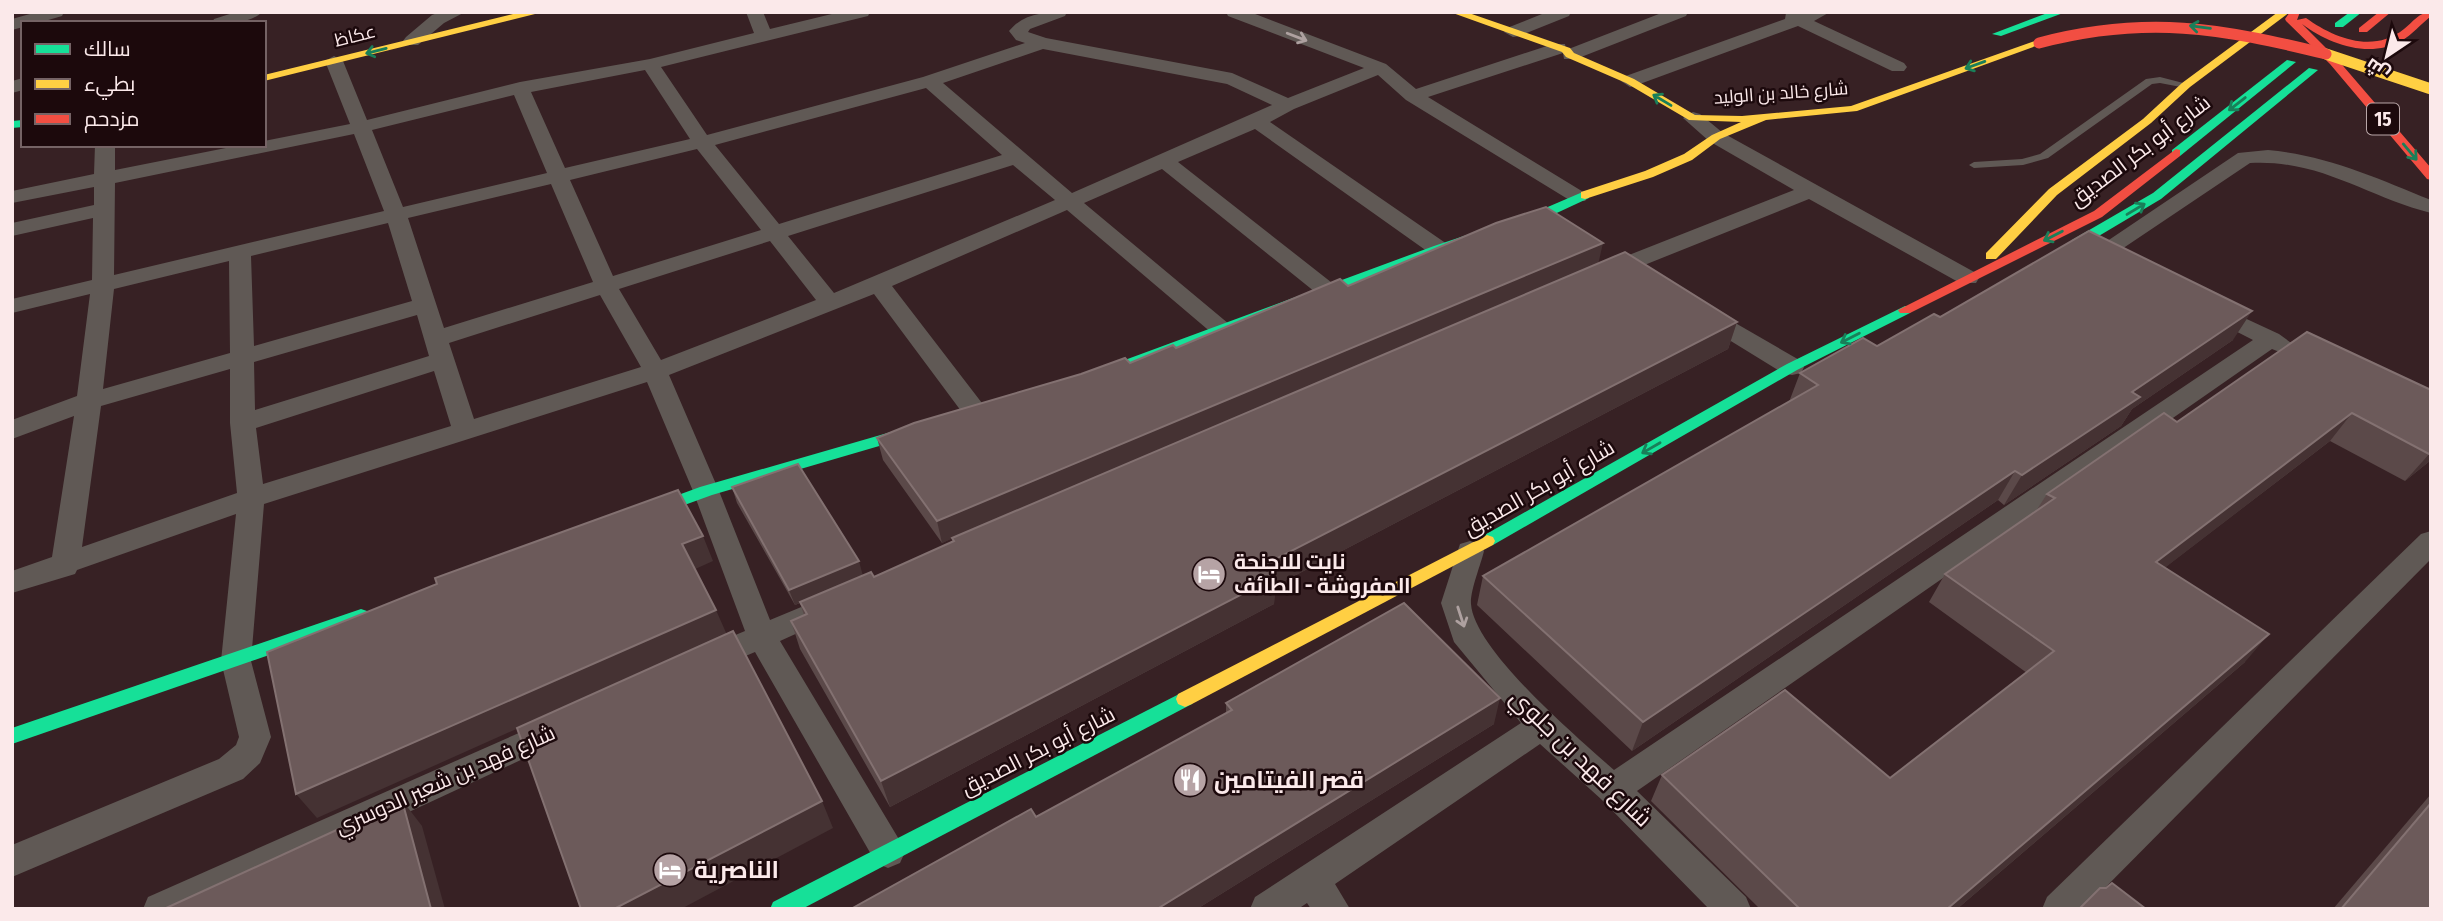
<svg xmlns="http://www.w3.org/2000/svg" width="2443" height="921" font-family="'Fira Sans Condensed',Cairo,sans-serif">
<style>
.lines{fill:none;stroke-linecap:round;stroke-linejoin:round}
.lane{fill:#605955;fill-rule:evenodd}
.street{fill:#605955;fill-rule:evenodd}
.fast{fill:#16e098;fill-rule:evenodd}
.slow{fill:#ffcf43;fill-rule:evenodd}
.jam{fill:#f24e42;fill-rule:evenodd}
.slow-bridge{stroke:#ffcf43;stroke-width:11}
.jam-bridge{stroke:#f24e42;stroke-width:11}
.wall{fill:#5b4949}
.shaded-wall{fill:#453233}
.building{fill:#6c5a5a;stroke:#837171;stroke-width:2}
.oneway{stroke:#197f59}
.oneway2{stroke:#aea1a0}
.labels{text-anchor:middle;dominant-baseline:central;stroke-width:5;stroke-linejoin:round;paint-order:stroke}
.far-street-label{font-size:18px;fill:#fbe9ea;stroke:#1c090c}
.shield{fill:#1c090c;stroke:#b8a6a7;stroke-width:2}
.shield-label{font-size:19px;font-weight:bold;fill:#fbe9ea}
.street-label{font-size:21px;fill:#fbe9ea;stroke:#1c090c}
.poi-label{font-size:21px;font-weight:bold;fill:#fbe9ea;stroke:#1c090c;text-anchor:start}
.near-street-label{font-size:24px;fill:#fbe9ea;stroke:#1c090c}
.near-poi-label{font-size:24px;font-weight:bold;fill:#fbe9ea;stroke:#1c090c;text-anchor:start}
</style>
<rect width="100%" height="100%" fill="#372124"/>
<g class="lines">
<path class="lane" d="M2160,77L2191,85L2186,88L2160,83L2152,84L2048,158L2023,165L1974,168L1969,165L1974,162L2022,159L2040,154L2146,79Z"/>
<g class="street">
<path d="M37,12H64L62,16L38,23H23V27L12,30V19Z"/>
<path d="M236,12H262C250,24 228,23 212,23L214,19Z"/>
<path d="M440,12H465L444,23L418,45H406L403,41L406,37L432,15Z"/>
<path d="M746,12H763L770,29L840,12H870L868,16L661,67L707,135L923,77L1025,43L1016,40L1009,31C1023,13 1046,12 1067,12L1065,16L1030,29L1028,32L1046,38L1232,73L1288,98L1364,68L1228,16L1226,12H1250L1386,64L1416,89L1553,44H1565L1566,50L1664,12H1688L1686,16L1576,59H1564L1563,53L1428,97L1585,193L1588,197L1585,201H1571L1406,100L1378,75L1294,109L1270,122L1447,244L1450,249L1447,254H1431L1255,129L1178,162L1336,286L1339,291L1336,296H1320L1162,169L1084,203L1229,324L1233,329L1229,334L1221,336L1213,334L1067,210L892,286L985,407L989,413L985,419L976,421L967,419L874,294L669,375L719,491L770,620L823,598L833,601L838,609L833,617L780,641L900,841L905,852L900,863L888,868L876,863L755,652L708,672L697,669L693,660L697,651L745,631L693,491L647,382L264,504L251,661L271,737L260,763L243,779L12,877V845L219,759L236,745L239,737L221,661L236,514L77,570L75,574L12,593V571L52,557L74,416L12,439V420L77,396L90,294L12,313V299L92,280L93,218L12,236V223L94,205V187L12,203V191L94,174L95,145H115V170L241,145H264V141L350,124L325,61L334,56L343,61L367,120L520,82L650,59L754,33ZM1043,49L1227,84L1272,105L1072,193L943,83ZM645,70L690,139L565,168L531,92ZM926,88L1002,155L779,224L715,145ZM514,95L547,173L403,207L372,130ZM354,134L384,211L114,275L115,183ZM697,149L761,230L613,276L570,180ZM1013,165L1055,200L834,293L788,236ZM551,184L593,282L444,328L408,218ZM388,223L412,301L254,346L251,256ZM770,241L816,300L661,360L619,289ZM229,261L230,353L103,389L114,289ZM600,295L641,367L474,419L449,343ZM417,315L429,356L255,410L254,362ZM230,369V423L237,493L82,547L101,406ZM434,371L451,426L263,484L256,428Z"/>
<path d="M1547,12H1571L1569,16L1519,36L1513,37L1504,32L1507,28Z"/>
<path d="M1790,12H1830L1814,21L1904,63L1907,67L1904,71H1892L1798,26L1637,85L1630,87L1621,81L1623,77L1785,19L1786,13Z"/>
<path d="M23,78V90L12,93V81Z"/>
<path d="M1693,112L1700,114L1723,133L1976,273L1979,278L1976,283H1960L1809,199L1612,278H1596L1593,273L1596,268L1794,190L1709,141L1683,118Z"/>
<path d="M2268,150C2326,155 2377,178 2431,200V213C2367,197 2320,159 2250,163L2107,259H2091L2088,254L2238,153Z"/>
<path d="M2210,302L2279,334L2294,345L2290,350L2282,353L2272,349L1637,791L1746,897L1751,909H1709L1601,799L1540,744L1335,884L1350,909H1311L1307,903L1298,909H1250L1255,897L1521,723L1454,642L1441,603L1460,544L1470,541L1480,544L1484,551C1481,564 1470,591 1471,604C1474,650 1579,739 1614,770L2253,340L2202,314L2198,309L2202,304Z"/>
<path d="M1703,307L1711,309L1801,361L1804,367L1801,373L1792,375L1783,373L1695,319L1691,314L1695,309Z"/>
<path d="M2431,531V559L2084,909H2042L2047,897L2421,534Z"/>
<path d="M555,717L566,721L571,730L566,739L200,909H143L148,897Z"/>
</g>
<g class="fast">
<path d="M2050,12H2066L2001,36L1992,34Z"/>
<path d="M2350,12H2362L2343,27H2335V23Z"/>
<path d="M2287,60L2296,62L2180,156H2172V150Z"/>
<path d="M2309,68L2318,70L2161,199L2087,243L2104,251V257H2094L2072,246V240L2153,193Z"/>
<path d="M23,120V127L12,128V121Z"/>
<path d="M1585,191L1589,192V198L1546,218L1444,252L1086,384H1076L1074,381L1076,378L1434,246L1536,212Z"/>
<path d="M1905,306L1910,307L1912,310L1910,313L1797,370L1493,545H1481L1479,541L1481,537L1787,364Z"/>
<path d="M929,421L934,422L937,426L934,430L712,495L635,523L629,521L627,517L629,513L700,487Z"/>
<path d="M361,609L367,611L370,616L367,621L12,744V728Z"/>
<path d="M1185,691L1192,694L1194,699L1192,704L802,909H770L773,902Z"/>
</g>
<g class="slow">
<path d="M521,12H543L264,81V75Z"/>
<path d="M1450,12H1466L1570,48L1574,53L1634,79L1695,115L1742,116L1851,106L2035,41L2044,43L1857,111L1766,120L1720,139L1692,160L1653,177L1585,199L1581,198V192L1645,171L1684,154L1712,135L1741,122L1689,120L1626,83L1566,57L1562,52Z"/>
<path d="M2278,12H2290L2190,87L2151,123L2057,195L1996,259H1986V253L2049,189L2143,119L2182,83Z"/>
<path d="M1487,535L1493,537L1495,541L1493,545L1192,704L1185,707L1178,704L1176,699L1178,694Z"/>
</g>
<g class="jam">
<path d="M2290,12H2300L2297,20L2306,18C2334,38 2373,54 2404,29C2413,22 2419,12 2431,12V16C2421,24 2412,35 2401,41C2369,59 2329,44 2302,24L2338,60L2431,168V180L2427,179L2330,64L2286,21L2285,19Z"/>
<path d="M2379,12H2391L2367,32H2359V28Z"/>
<path d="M2176,149L2180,150V156L2102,217L1910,313H1900L1898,310L2094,211Z"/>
</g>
<path class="slow-bridge" d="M2326,54L2431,89"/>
<path class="jam-bridge" d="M2039,43C2146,15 2221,28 2326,54"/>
</g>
<g class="wall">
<path d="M1598,263L1737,322L1728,349L1275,586L1274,604L890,807L800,649L791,621L804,615L800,603L795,605L737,503L732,487L863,576L874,577L953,541L952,538L942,543L883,460L877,438L1130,363L1176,348L1348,286Z"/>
<path d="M1940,317L2233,340L2132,409L2121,426L2004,505L1998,500L1632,751L1477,605L1483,576L1789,402L1800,373L1877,346Z"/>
<path d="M2431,390V460L2405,481L2330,441L2164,568L2245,662L1957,909H1760L1651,801L1662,775L1890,778L2027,673L1929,602L1945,574L2036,511L2047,494L2177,422Z"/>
<path d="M1226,703L1494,724L1197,909H851L1036,817L1226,713Z"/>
<path d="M2431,794V909H2333Z"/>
</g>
<g class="shaded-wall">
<path d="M1603,243L1598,265L942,543L937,521Z"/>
<path d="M2252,311L2233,340L2132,409L2121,426L2004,505L2022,475L2132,392Z"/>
<path d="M1737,322L1728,349L1275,586L1274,604L890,807L881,781L1264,565Z"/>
<path d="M2352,413L2330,441L2136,590L2156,562Z"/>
<path d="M2431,452V460L2405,481Z"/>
<path d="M2015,471L1998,500L1632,751L1643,722Z"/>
<path d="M703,536L713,561L693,570L682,544Z"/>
<path d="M859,561L863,576L795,605L789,590Z"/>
<path d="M716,610L727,635L317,818L296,794Z"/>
<path d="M2269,634L2245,662L1957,909H1947Z"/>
<path d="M1500,698L1494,724L1197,909H1157Z"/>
<path d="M402,800L422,826L445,909H431Z"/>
<path d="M822,801L833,828L681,909H614Z"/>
</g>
<g class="building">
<path d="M1546,207L1603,243L937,521L877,438L914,423L1081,374L1125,358L1130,363L1173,345L1176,348L1340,279L1348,286L1496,223Z"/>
<path d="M2089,231L2252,311L2132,392L2140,397L2022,475L2015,471L1643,722L1483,576L1818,385L1800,373L1863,338L1877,346L1934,314L1940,317Z"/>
<path d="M1625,252L1737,322L1264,565L1275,577L881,781L791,621L807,614L800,602L871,572L874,577L954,541L952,538Z"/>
<path d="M2307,332L2431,390V452L2429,454L2352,413L2156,562L2269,634L1947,909H1800L1662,775L1785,690L1890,778L2054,651L1945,574L2055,498L2047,494L2164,413L2177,422Z"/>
<path d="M798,464L859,561L789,590L732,487Z"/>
<path d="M678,490L703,536L682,544L716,610L296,794L267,652L437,584L435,578Z"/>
<path d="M1404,603L1500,698L1157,909H851L1031,809L1036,817L1232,710L1226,703Z"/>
<path d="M733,631L822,801L614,909H581L517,728Z"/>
<path d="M402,800L431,909H164Z"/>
<path d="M2431,803V909H2341Z"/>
<path d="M2112,883L2146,909H2079L2100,888H2106Z"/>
</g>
<defs><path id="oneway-shaft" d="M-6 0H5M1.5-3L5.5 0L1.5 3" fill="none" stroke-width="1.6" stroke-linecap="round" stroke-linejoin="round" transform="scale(1.75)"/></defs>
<g class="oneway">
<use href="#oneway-shaft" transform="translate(2200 27) rotate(-173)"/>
<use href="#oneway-shaft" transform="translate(376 51) rotate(166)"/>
<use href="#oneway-shaft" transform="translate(1975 65) rotate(160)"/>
<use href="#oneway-shaft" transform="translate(1662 100) rotate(-149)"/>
<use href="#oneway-shaft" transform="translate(2237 104) rotate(142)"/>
<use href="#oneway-shaft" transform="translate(2410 152) rotate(50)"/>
<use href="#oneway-shaft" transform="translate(2136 209) rotate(-31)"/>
<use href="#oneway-shaft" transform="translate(2053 236) rotate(153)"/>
<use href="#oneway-shaft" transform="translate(1850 338) rotate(153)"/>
<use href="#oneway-shaft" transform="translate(1651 448) rotate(150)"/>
</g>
<g class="oneway2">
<use href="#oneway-shaft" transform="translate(1297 37) rotate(21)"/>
<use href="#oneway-shaft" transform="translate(1461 617) rotate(72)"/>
</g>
<defs>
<g id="hotel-disc" transform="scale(1.75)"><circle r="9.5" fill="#b6a3a5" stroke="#1c090c"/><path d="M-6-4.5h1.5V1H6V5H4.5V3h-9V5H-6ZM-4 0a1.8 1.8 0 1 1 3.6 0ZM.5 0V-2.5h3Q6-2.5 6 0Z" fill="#fff"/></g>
<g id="restaurant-disc" transform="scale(1.75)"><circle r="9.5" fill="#b6a3a5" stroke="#1c090c"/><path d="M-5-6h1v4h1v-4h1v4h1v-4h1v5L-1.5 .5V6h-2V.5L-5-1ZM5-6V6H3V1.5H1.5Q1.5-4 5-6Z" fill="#fff"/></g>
</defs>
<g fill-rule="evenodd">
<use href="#hotel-disc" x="1209" y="574"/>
<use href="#restaurant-disc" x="1190" y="780"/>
<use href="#hotel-disc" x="670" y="870"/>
</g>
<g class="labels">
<g class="far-street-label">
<text transform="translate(355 36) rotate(-14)">عكاظ</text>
<text transform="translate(1781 93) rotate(-4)">شارع خالد بن الوليد</text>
</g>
<rect class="shield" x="2367" y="103.5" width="32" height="31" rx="5"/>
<g class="shield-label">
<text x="2383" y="119">15</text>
</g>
<g class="street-label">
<text transform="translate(2140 151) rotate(-37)">شارع أبو بكر الصديق</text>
<text transform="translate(1539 488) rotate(-30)">شارع أبو بكر الصديق</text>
<text transform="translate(1038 751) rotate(-27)">شارع أبو بكر الصديق</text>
<text transform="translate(445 780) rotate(-24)">شارع فهد بن شعير الدوسري</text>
</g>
<g class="poi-label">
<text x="1234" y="562">نايت للاجنحة<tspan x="1234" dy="24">المفروشة - الطائف</tspan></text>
</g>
<g class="near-street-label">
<text transform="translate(1581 758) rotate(44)">شارع فهد بن جلوي</text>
</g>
<g class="near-poi-label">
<text x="1214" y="780">قصر الفيتامين</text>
<text x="694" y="870">الناصرية</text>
</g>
</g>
<rect width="2443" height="921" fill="none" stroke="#fbe9ea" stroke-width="28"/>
<rect x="21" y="21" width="245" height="126" fill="#1c090c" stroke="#756365" stroke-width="2"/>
<rect x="35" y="44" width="35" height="10" fill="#16e098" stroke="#756365" stroke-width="2"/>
<text x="84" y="56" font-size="21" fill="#fbe9ea">سالك</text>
<rect x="35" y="79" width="35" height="10" fill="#ffcf43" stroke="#756365" stroke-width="2"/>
<text x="84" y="91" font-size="21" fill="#fbe9ea">بطيء</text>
<rect x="35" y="114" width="35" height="10" fill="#f24e42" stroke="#756365" stroke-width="2"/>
<text x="84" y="126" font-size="21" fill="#fbe9ea">مزدحم</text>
<g transform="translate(2387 56) rotate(215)" stroke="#1c090c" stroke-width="5" paint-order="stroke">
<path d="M0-5L12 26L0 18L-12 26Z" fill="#fbe9ea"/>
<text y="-10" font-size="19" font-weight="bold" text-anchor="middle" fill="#fbe9ea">ش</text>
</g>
</svg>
